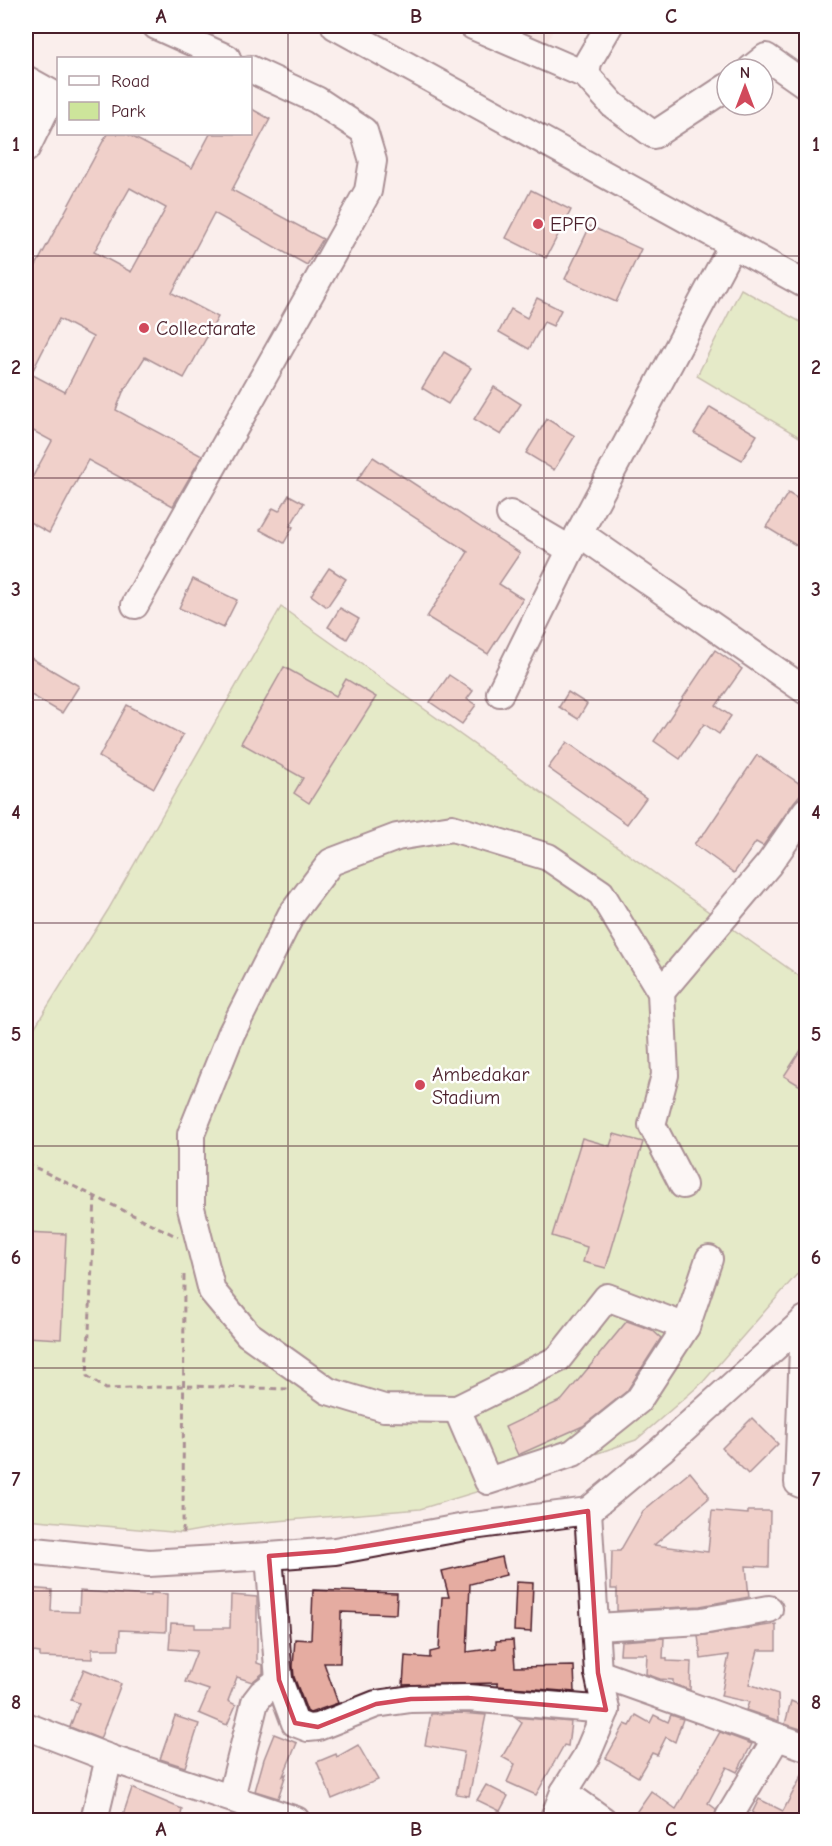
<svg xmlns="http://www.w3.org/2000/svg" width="832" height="1846" font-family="'Comic Neue',sans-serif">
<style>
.built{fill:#f4dad6}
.green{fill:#cde59b;stroke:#8c8263;stroke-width:1.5}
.building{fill:#e5aca1;stroke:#4a1f2b;stroke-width:1.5;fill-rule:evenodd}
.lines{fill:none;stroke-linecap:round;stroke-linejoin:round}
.minor-casing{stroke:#4a1f2b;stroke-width:30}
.path{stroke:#4a1f2b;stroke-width:3;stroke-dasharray:6 4.5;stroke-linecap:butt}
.minor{stroke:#fff;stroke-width:26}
.marked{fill:none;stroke:#d1495b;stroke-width:4.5;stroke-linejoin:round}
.grid{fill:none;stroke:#4a1f2b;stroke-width:1.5;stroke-opacity:0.55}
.poi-dot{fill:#d1495b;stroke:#fff;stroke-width:2}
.labels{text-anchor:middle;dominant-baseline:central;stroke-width:5;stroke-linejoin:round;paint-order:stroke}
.poi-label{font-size:20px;fill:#4a1f2b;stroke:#fff;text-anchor:start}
.neatline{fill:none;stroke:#4a1f2b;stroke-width:2}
.grid-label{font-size:20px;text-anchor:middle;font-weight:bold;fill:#4a1f2b}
</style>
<rect width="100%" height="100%" fill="#faeeec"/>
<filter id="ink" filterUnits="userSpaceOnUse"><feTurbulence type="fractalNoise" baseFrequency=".0167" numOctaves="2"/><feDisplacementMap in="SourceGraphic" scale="12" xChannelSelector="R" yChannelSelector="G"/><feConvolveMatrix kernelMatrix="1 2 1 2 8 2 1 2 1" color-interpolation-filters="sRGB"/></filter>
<g filter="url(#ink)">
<path class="built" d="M469,26H555L539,62Z"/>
<g class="green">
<path d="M741,289L806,325V441L697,376Z"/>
<path d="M281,607L806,981V1264L703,1382L636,1440L548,1470L420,1509L228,1525L183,1533L26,1519V1041L108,910Z"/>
</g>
<g class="building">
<path d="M250,108L270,119L232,190L323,239L307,265L214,213L172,293L218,317L184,378L145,357L123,392L116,410L202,456L173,506L88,460L49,533L26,520V489L52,441L26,427V284L107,134H127L192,168L210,134H250ZM130,188L166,208L131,272L94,252ZM59,319L93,337L65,392L31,374Z"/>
<path d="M531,190L571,210L546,258L506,238Z"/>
<path d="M590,226L641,249L616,302L565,279Z"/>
<path d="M537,298L561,310L553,326L544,322L529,349L499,332L511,309L527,318Z"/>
<path d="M444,352L471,368L448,404L422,388Z"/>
<path d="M494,387L521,404L501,435L474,419Z"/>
<path d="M710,407L757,435L742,460L694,433Z"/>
<path d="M547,419L575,436L554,470L526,453Z"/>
<path d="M373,457L520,553L499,584L523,599L488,654L427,617L468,552L357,480Z"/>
<path d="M788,493L807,504V552L766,527Z"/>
<path d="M289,495L304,503L290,526L293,527L284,543L260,530L273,508L279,511Z"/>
<path d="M329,568L346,579L327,607L311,595Z"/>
<path d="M193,579L237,600L223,628L179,608Z"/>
<path d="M340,608L359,619L347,639L328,627Z"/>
<path d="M715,650L742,669L716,706L731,716L719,734L704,724L680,759L654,741Z"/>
<path d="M26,655L79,686L62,713L26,692Z"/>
<path d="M284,667L336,696L346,679L376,697L309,803L294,793L303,778L241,743Z"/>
<path d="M449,675L473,691L467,699L476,705L462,724L430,702Z"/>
<path d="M568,692L587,704L578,719L559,707Z"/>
<path d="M127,705L183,735L154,788L99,757Z"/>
<path d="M567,742L646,798L627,824L548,768Z"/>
<path d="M757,755L806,788L794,802L763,846L756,842L734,873L694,844L706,831Z"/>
<path d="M807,1041V1090L784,1076Z"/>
<path d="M614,1134L643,1142L606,1268L583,1262L587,1247L552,1236L582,1138L610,1146Z"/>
<path d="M26,1232L66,1234L61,1339L26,1337Z"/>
<path d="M627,1321L652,1330L661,1338L627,1391L583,1426L518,1455L505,1427L562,1400Z"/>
<path d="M752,1418L778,1444L748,1474L722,1448Z"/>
<path d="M690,1472L708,1494V1499L654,1545L708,1552L712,1511L748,1514V1511H770L769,1567L746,1566L749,1597L700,1606L617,1611V1589H611L612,1551H620L643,1511Z"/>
<path d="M502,1557L506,1575L470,1584L467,1652L496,1648V1641L513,1640L515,1667L574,1666L575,1692L498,1686V1683L403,1685L405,1656L430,1658V1652L439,1650L442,1597H449L442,1571Z"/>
<path d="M516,1582L533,1583L531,1632L514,1631Z"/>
<path d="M26,1588L52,1590L51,1611L79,1612L80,1591L151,1596V1593L167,1594L166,1632L120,1630L119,1649H92V1659L40,1657V1653L26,1651Z"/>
<path d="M313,1590L397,1593L396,1614L341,1612L340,1663H324L338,1703L310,1713L307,1711L294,1677L293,1666L295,1639L311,1640Z"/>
<path d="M231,1595L257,1597V1663L263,1665V1673L252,1682L237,1677L228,1701L236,1705L227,1725L199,1713L209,1690L185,1682L197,1651L169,1649L171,1623L195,1624V1628H230Z"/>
<path d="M776,1624V1650H758L749,1684L778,1694L779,1721L746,1710L749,1702L721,1696L729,1655L701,1659L698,1636Z"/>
<path d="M664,1638L663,1658H667V1661L691,1662L690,1690L673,1684V1680L660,1679L646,1674L647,1654H620L621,1641Z"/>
<path d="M84,1669L121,1684L100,1739L70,1727L79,1703L71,1700Z"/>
<path d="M791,1701L807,1708V1731L785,1724Z"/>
<path d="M460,1713L486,1715L469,1796L456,1794L464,1752L425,1745L431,1714Z"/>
<path d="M636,1715L650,1723L654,1715L668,1722L671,1715L683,1719L675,1742L666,1737L657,1755L652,1753L638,1777L606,1758L625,1724L630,1726Z"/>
<path d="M175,1716L199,1724L185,1767L160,1759Z"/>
<path d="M514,1717L571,1722L568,1746L564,1745L536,1795L507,1782L515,1764L502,1757L522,1723Z"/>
<path d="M720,1732L752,1744L737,1772L727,1767L708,1803L716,1809L715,1821H703L696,1815L693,1821H630L651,1791L676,1809Z"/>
<path d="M274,1734L297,1743L283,1776L286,1774L278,1798L255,1791L264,1759Z"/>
<path d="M358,1745L378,1780L332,1799L317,1762L336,1754L337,1757Z"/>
<path d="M807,1766V1815L800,1811L797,1817L804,1821H769L752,1813L759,1799L783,1811Z"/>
<path d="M486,1785L508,1796L500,1811L477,1800Z"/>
<path d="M132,1788L182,1809L180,1821H121Z"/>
</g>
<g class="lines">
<g class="minor-casing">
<g id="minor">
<path d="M156,26L227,58"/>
<path d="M335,26L806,285"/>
<path d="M473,26L588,76"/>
<path d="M609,26L588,62L586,75L613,105L654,135L727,87"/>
<path d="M751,69L766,57L806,85"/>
<path d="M26,79L53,94L26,149"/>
<path d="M510,514L571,550"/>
<path d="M579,533L806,691"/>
<path d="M135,605L368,191L373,161L364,131L317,100L250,69"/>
<path d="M500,693L579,533L732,246"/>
<path d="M661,992L769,864L806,811"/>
<path d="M683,1185L652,1125L665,1075L661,992L601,893L548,857L452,828L397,837L331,862L291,915L231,1034L191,1134V1208L212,1291L248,1334L328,1391L384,1408L457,1409L558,1359L607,1297L686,1327"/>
<path d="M804,1320L798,1483L806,1486"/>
<path d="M457,1409L488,1481L573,1453L638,1401L686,1327L709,1259"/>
<path d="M26,1550L149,1563L269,1556L335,1551L465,1527L588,1511L661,1450L806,1319"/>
<path d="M269,1556L279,1680L295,1723L308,1728L318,1727L376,1704L411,1699L468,1698L606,1710"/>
<path d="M596,1627L702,1621L769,1609"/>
<path d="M598,1673L806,1747"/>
<path d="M26,1726L109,1758L296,1820"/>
<path d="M564,1792L603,1820"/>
<path d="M231,1797L255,1702L262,1693L279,1680"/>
<path d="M729,1817L777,1737"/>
<path d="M94,1820L109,1758"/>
<path d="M553,1820L564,1792L586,1757L606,1710L598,1673L588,1511"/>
</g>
</g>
<g class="path">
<path d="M26,1163L178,1237"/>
<path d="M95,1197L87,1376L106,1389L185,1386L289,1389"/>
<path d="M183,1533L184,1273"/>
</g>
<use href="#minor" class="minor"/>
</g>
</g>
<path d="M0 0H832V1846H0ZM588,1511L598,1673L606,1710L468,1698L411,1699L376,1704L318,1727L295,1723L279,1680L269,1556L335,1551Z" fill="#faeeec" fill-opacity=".55" fill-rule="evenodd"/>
<path class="marked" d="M588,1511L598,1673L606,1710L468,1698L411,1699L376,1704L318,1727L295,1723L279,1680L269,1556L335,1551Z"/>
<path class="grid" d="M288,26V1820M544,26V1820M26,256H806M26,478H806M26,700H806M26,923H806M26,1146H806M26,1368H806M26,1591H806"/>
<g class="poi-dot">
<circle cx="538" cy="224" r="6"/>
<circle cx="144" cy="328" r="6"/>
<circle cx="420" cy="1085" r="6"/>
</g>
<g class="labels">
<g class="poi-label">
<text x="550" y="224">EPFO</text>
<text x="156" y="328">Collectarate</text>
<text x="432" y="1074">Ambedakar<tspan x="432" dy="23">Stadium</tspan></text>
</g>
</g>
<rect width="832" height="1846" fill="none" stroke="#fff" stroke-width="66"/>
<rect x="57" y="57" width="195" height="78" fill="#ffffff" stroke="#b7a5aa" stroke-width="1.5"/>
<rect x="69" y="76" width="30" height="9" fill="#ffffff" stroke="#b7a5aa" stroke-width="1.5"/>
<text x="111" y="87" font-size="18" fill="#4a1f2b">Road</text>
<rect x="69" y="102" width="30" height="18" fill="#cde59b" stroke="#b7a5aa" stroke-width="1.5"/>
<text x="111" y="117" font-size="18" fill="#4a1f2b">Park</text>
<g transform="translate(745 87)"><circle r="28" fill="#ffffff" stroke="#b7a5aa" stroke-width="1.5"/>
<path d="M0-4.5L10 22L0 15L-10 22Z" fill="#d1495b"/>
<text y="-9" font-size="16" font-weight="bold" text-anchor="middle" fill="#4a1f2b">N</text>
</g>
<rect x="33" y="33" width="766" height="1780" class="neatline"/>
<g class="grid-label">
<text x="161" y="23">A</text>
<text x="416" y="23">B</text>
<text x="671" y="23">C</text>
<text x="16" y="151">1</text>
<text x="816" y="151">1</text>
<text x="16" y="374">2</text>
<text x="816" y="374">2</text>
<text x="16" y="596">3</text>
<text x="816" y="596">3</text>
<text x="16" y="819">4</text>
<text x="816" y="819">4</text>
<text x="16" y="1041">5</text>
<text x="816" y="1041">5</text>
<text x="16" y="1264">6</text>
<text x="816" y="1264">6</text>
<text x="16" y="1486">7</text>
<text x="816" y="1486">7</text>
<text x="16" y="1709">8</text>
<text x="816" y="1709">8</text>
<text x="161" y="1836">A</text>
<text x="416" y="1836">B</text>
<text x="671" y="1836">C</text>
</g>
</svg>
